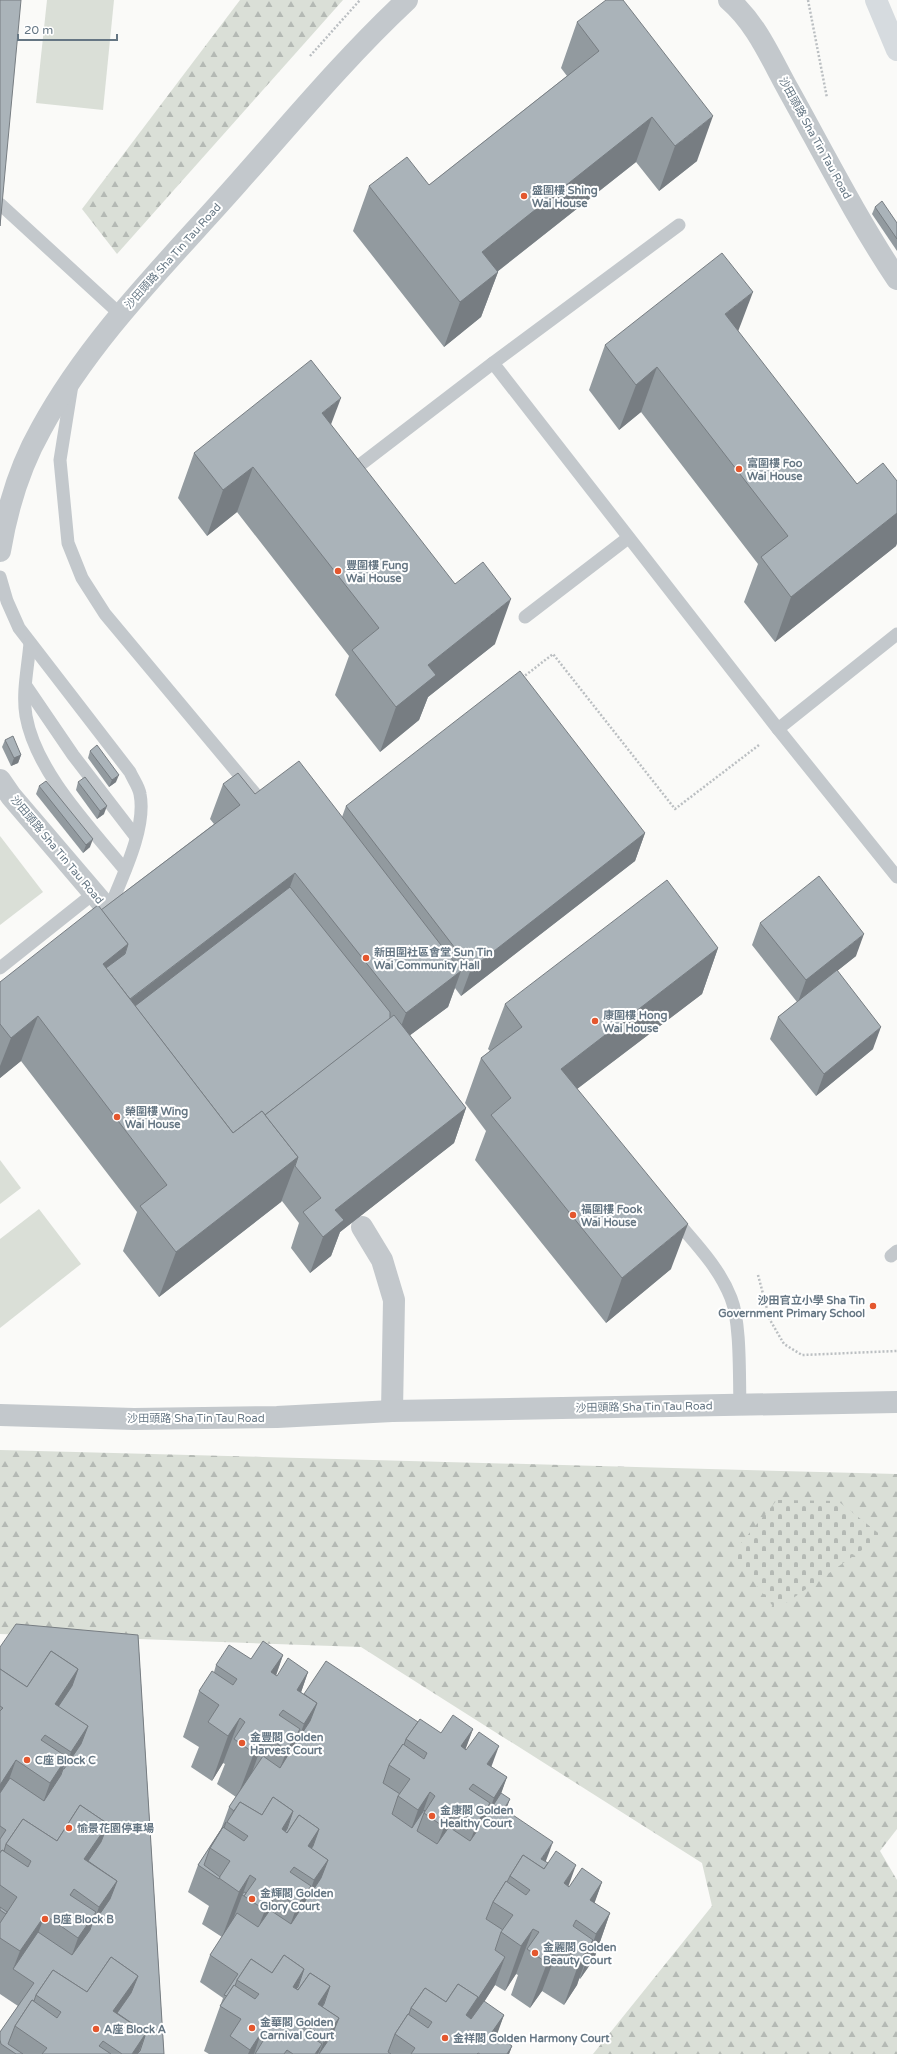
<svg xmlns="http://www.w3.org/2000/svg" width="897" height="2054" font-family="'Varela Round','Noto Sans TC',sans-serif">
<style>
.forest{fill:url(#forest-firs)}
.cemetery{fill:url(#cemetery-stones)}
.park{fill:#dadfd7}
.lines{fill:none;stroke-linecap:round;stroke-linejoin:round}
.path{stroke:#bbbfc2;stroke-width:2.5;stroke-dasharray:2 2;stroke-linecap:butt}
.lane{stroke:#c3c8cc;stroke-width:13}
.street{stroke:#c3c8cc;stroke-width:22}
.highway{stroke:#d6dbdf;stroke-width:22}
.wall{fill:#929a9f}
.shaded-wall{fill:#777d82}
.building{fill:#aab3b9;stroke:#777d82}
.poi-dot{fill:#e4572e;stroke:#fff;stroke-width:1.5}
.labels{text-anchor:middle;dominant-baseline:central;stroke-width:4;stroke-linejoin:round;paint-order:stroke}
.street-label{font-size:11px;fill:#657683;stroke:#fff}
.poi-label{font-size:11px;font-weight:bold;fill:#657683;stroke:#fff;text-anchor:start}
</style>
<defs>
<pattern id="forest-firs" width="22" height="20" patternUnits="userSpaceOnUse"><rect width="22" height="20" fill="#dadfd7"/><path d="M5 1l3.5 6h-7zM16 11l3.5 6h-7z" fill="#b4b9b4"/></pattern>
<pattern id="cemetery-stones" width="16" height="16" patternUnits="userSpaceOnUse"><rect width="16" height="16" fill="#dadfd7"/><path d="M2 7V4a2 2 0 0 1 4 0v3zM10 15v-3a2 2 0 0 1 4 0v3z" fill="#b4b9b4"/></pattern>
</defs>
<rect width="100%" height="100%" fill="#fafaf8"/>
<g class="forest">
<path d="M240,0H343L117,254L82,209Z"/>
<path d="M0,1450L897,1474V1829L880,1851L897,1880V2054H593L712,1906L702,1863L361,1647L0,1634Z"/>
</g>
<path class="cemetery" d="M777,1500L838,1501L882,1536L776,1610L732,1554Z"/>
<g class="park">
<path d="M47,0H114L103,110L36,103Z"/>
<path d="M0,836L43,892L0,925Z"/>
<path d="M0,1160L21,1188L0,1204Z"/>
<path d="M39,1209L81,1264L0,1328V1239Z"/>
</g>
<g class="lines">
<g class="path">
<path d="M808,0L827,98"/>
<path d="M310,56L360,0"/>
<path d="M522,678L553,654L675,809L759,745"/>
<path d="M758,1275L770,1320L784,1344L802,1355L897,1351"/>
</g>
<g class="lane">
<path d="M0,204L121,315"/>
<path d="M679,225L493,363L778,729"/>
<path d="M72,385L60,460L68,543L82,578L105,614L262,802"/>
<path d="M356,468L493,363"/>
<path d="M0,577L7,601L19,628L130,772C133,779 139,787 140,794C147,829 121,879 108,912"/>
<path d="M525,617L628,538"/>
<path d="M897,634L778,729L897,877"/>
<path d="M30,643C28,667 22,693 26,716C36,772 90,827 125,870"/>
<path d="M26,686L73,755L136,837"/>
<path d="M0,968L93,894"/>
<path d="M674,1218C695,1243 719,1267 731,1298C741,1323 739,1377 740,1405"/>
<path d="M891,1256L897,1251"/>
</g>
<g class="street">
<path d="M729,0C757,24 771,59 789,91C824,154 857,219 897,279"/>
<path d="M0,551C7,509 20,466 41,429C91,337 168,262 237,184C292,122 346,57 407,0"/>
<path d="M0,780L11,796L116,919"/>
<path d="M362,1227L382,1260L394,1300L392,1411"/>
<path d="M0,1415L134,1419L277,1417L392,1411L897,1402"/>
</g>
<path class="highway" d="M876,0L897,50"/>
</g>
<g class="wall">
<path d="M577,22L697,161L659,191L636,162L497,272H498L481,317L444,347L353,231L369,186L429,185L567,76L561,68Z"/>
<path d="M875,207L897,223V251L872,214Z"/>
<path d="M738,332L857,484L897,481V543L896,546L775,642L744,602L758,564L641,412L619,430L589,390L605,345Z"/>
<path d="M331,425L495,644L428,697L419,720L380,752L335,695L349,656L237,512L207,536L178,498L194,453Z"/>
<path d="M5,740L21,755L18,763L11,766L2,747Z"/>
<path d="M90,751L116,782L109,787L88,758Z"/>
<path d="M78,782L104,814L97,819L76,790Z"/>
<path d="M223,784L255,794L342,817L346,806L645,833L635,861L461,996L455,988L448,1007L410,1035L466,1108L454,1143L340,1232L331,1256L310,1273L291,1248L299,1223L282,1201L281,1202L159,1297L123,1251L137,1212L21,1061L0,1078V982L101,910L214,824L210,819Z"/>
<path d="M39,786L90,847L83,853L36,794Z"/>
<path d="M760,923L856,956L837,971L873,1049L816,1096L770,1039L778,1017L797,1002L752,945Z"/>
<path d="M718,948L702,994L577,1089L671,1269L606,1323L475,1160L486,1131L465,1103L481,1058L490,1051L488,1049L505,1004Z"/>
<path d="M138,1635L164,2054H0V2032L18,2006L0,1994V1647Z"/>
<path d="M283,1655L276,1676H277L308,1672L301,1692L304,1694L418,1722L441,1733L473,1729L465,1749L507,1777L500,1795L506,1811L546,1862L569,1887L602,1882L594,1903L610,1913L594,1959L580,1979L579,1978L577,1985L564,2005L542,1991L530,2008L511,1995L518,1975L516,1974L505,1991L495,1985L484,2002L504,2015L496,2035L512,2046L509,2054H209L204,2051L223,1998L200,1982L210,1955L222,1937L202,1924L209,1906L188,1892L198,1865L220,1832L229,1807L236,1797L217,1784L225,1764L223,1763L212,1781L191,1767L199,1747L183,1737L199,1691L214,1672L216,1665L251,1659Z"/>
</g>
<g class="shaded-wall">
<path d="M713,116L697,161L659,191L675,146Z"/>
<path d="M652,117L636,162L465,297L482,252Z"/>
<path d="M498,272L481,317L444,347L460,302Z"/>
<path d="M753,292L736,337L725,314Z"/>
<path d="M657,367L641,412L619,430L636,385Z"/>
<path d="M341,398L324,443L322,413Z"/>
<path d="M253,467L237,512L207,536L223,490Z"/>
<path d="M897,513V543L896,546L775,642L791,597Z"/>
<path d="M511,599L495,644L428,697L419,720L380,752L396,707L428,665Z"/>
<path d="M21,755L18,763L11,766L14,758Z"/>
<path d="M119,775L116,782L109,787L112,780Z"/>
<path d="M107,806L104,814L97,819L100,811Z"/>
<path d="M645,833L635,861L461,996L471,969Z"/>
<path d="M93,839L90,847L83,853L86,845Z"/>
<path d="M295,873L282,909L118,1018L123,1005Z"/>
<path d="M864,934L856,956L798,1002L806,980Z"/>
<path d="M128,944L112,989L103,964Z"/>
<path d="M718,948L702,994L544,1114L561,1069Z"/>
<path d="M461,971L448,1007L393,1048L406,1013Z"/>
<path d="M38,1016L21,1061L0,1078V1066L11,1038Z"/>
<path d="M881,1027L873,1049L816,1096L824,1074Z"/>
<path d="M466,1108L454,1143L340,1232L331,1256L310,1273L323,1237L335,1210Z"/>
<path d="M298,1157L281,1202L159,1297L176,1252Z"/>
<path d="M688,1224L671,1269L606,1323L622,1278Z"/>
<path d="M283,1655L267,1700L271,1672Z"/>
<path d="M78,1669L62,1714L55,1704Z"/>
<path d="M308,1672L295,1710L297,1690Z"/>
<path d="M317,1703L300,1748L287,1769L304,1724Z"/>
<path d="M240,1718L223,1763L212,1781L228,1736Z"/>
<path d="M88,1726L71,1771L54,1797L71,1752Z"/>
<path d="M300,1729L283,1774L270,1795L287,1750Z"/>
<path d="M473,1729L459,1767L461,1746Z"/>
<path d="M265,1736L249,1781L237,1798L254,1753Z"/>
<path d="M499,1746L485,1784L487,1764Z"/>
<path d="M67,1757L51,1802L34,1828L50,1783Z"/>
<path d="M16,1760L0,1805V1785Z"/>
<path d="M507,1777L491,1822L477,1843L494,1798Z"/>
<path d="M430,1792L414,1837L402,1855L418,1810Z"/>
<path d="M510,1799L500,1827L504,1809Z"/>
<path d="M490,1803L474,1849L460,1869L477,1823Z"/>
<path d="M455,1809L439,1854L427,1872L444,1827Z"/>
<path d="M293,1811L279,1850L282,1829Z"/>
<path d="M108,1824L91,1869L84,1859Z"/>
<path d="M319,1829L305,1867L308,1846Z"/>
<path d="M553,1842L543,1869L541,1859Z"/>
<path d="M328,1860L311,1905L298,1925L314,1880Z"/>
<path d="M576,1865L560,1910L564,1883Z"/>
<path d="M250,1875L232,1922L222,1937L239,1892Z"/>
<path d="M117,1881L100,1926L83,1952L99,1907Z"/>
<path d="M602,1882L586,1927L590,1900Z"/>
<path d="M311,1886L294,1931L281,1951L297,1906Z"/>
<path d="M276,1892L260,1937L248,1955L265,1910Z"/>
<path d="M96,1912L80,1957L62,1983L78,1938Z"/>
<path d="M610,1913L594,1959L580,1979L596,1934Z"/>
<path d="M45,1915L28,1960L13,1969L20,1951Z"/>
<path d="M533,1929L516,1974L505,1991L521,1946Z"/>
<path d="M593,1940L577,1985L564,2005L580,1960Z"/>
<path d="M559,1946L542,1991L530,2008L547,1963Z"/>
<path d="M505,1957L495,1985L467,2028L466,2015Z"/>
<path d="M304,1969L290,2007L293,1987Z"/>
<path d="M138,1976L121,2021L113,2011Z"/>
<path d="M330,1986L316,2025L318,2004Z"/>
<path d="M504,2015L490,2054L492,2032Z"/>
<path d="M339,2018L325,2054H319L325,2038Z"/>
<path d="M146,2033L138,2054H132Z"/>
<path d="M261,2033L254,2054H248L250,2050Z"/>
<path d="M322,2044L318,2054H315Z"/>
<path d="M512,2046L509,2054H507Z"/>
</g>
<g class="building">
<path d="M0,0H21L0,226Z"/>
<path d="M606,0H623L713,116L675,146L652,117L482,252L498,272L460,302L369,186L407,157L429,185L599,51L577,22Z"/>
<path d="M882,201L897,223V239L875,207Z"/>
<path d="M722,253L753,292L725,314L857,484L883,463L897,481V513L791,597L761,557L788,536L657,367L636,385L605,345Z"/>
<path d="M311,360L341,398L322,413L455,584L483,562L511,599L428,665L436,675L396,707L352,650L379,628L253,467L223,490L194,453Z"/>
<path d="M520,671L645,833L471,969L346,806Z"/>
<path d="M13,736L21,755L14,758L5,740Z"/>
<path d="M97,745L119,775L112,780L90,751Z"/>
<path d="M299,761L461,971L406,1013L295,873L130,999L106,968L125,954L128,944L101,910L240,805L223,784L238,773L255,794Z"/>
<path d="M85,777L107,806L100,811L78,782Z"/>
<path d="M46,781L93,839L86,845L39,786Z"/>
<path d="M819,876L864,934L806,980L760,923Z"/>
<path d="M667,880L718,948L561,1069L688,1224L622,1278L491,1115L511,1098L481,1058L522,1027L505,1004Z"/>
<path d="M290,887L390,1012V1019L265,1115L262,1111L233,1133L135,1006Z"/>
<path d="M98,905L128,944L103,964L233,1133L262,1111L298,1157L176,1252L140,1206L167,1185L38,1016L11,1038L0,1024V982Z"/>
<path d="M837,970L881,1027L824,1074L778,1017Z"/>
<path d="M394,1015L466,1108L335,1210L344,1220L323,1237L303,1212L321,1198L295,1166L298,1157L265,1115Z"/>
<path d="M16,1624L138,1635L164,2054H137L140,2051L146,2033L117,2013L131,1993L138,1976L111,1957L87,1992L53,1970L36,1995L34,2001L32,2000L15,2026L8,2044L23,2054H16L1,2044L0,2040V2032L34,1983L13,1969L38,1932L72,1955L90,1930L92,1924H93L110,1899L117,1881L88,1861L101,1842L108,1824L80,1805L57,1841L23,1819L6,1844L4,1851L2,1850L0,1853V1839L6,1830L0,1826V1793L10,1778L44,1801L61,1775L63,1769H64L81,1744L88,1726L58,1707L72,1686L78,1669L51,1651L27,1687L0,1669V1647Z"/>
<path d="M263,1641L283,1655L271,1672L277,1676L288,1658L308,1672L297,1690L317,1703L304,1724L283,1710L279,1715L300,1729L287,1750L265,1736L254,1753L234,1739L245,1722L240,1718L228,1736L208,1722L219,1705L199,1691L212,1671L233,1685L237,1679L216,1665L229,1645L251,1659Z"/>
<path d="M51,1651L78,1669L55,1704L88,1726L71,1752L45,1735L41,1740L67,1757L50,1783L16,1760L0,1785V1711L3,1708L0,1706V1669L27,1687Z"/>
<path d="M326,1661L418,1722L406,1739L404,1745L403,1744L389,1765L383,1783L400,1794L398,1796L392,1814L412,1828L424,1810L425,1811L424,1813L417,1831L437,1844L449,1827L470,1841L484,1821L486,1815H487L501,1793L510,1799L504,1809L553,1842L541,1859L548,1863L544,1869L523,1855L510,1876L507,1882L506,1881L493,1902L486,1919L503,1930L501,1932L495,1950L505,1957L477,2000L478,1997L458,1984L446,2002L425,1988L411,2008L409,2014H408L395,2034L388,2052L391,2054H319L332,2035L339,2018L322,2007L324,2004L330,1986L310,1973L298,1990L296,1989L298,1987L304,1969L284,1955L272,1973L251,1959L237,1980L235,1986L234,1985L227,1996L224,1995L238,1974L210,1955L237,1913L258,1927L270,1910L291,1924L304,1904L307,1897L308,1898L321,1878L328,1860L311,1849L313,1846L319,1829L299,1815L287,1833L285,1832L287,1829L293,1811L273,1797L262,1815L240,1802L233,1812L234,1811L229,1807L263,1756L280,1768L293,1747L296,1740L297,1741L310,1721L317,1703L304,1694Z"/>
<path d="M453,1715L473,1729L461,1746L466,1750L479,1732L499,1746L487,1764L507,1777L494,1798L473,1784L469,1789L490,1803L477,1823L455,1809L444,1827L424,1813L435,1796L430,1792L418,1810L398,1796L410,1779L389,1765L403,1744L424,1759L427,1753L406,1739L420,1719L441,1733Z"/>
<path d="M273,1797L293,1811L282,1829L287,1833L299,1815L319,1829L308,1846L328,1860L314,1880L294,1867L290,1872L311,1886L297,1906L276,1892L265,1910L244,1896L256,1879L250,1875L239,1892L219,1878L230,1861L210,1848L223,1827L244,1841L248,1836L227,1822L240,1802L262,1815Z"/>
<path d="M80,1805L108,1824L84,1859L117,1881L99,1907L74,1889L70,1895L96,1912L78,1938L45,1915L20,1951L0,1938V1923L17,1897L0,1885V1853L2,1850L28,1867L31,1861L6,1844L23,1819L57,1841Z"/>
<path d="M226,1822L224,1828L223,1827L210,1848L204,1865L220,1877L219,1879L198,1865Z"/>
<path d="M556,1851L576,1865L564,1883L569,1887L582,1868L602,1882L590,1900L610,1913L596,1934L576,1920L573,1926L593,1940L580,1960L559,1946L547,1963L527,1949L539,1932L533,1929L521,1946L501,1932L513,1915L493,1902L506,1881L526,1895L530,1890L510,1876L523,1855L544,1869Z"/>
<path d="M244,1892L246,1893L244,1896L242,1895Z"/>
<path d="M0,1907L7,1912L6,1914L0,1910Z"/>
<path d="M284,1955L304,1969L293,1987L298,1990L310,1973L330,1986L318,2004L339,2018L325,2038L304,2024L300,2029L322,2044L315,2054H293L287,2050L284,2054H255L266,2036L261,2033L250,2050L230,2036L241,2019L220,2006L234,1985L255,1999L259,1994L237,1980L251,1959L272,1973Z"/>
<path d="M111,1957L138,1976L113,2011L146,2033L132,2054H122L103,2041L99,2046L111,2054H42L47,2048L15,2026L32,2000L57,2018L61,2012L36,1995L53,1970L87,1992Z"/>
<path d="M458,1984L478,1997L466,2015L471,2019L484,2001L504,2015L492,2032L512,2046L507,2054H480L478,2053L477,2054H411L415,2048L395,2034L408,2014L428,2028L432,2022L411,2008L425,1988L446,2002Z"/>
</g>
<g class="poi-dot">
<circle cx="524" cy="196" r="4"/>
<circle cx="739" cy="469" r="4"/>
<circle cx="338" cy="571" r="4"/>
<circle cx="366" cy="958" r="4"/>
<circle cx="595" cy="1021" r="4"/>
<circle cx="117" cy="1117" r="4"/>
<circle cx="573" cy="1215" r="4"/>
<circle cx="873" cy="1306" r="4"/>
<circle cx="242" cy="1743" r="4"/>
<circle cx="27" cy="1760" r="4"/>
<circle cx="432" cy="1816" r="4"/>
<circle cx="69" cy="1828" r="4"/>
<circle cx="252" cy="1899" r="4"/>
<circle cx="45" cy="1919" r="4"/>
<circle cx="535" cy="1953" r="4"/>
<circle cx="252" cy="2028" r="4"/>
<circle cx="96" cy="2029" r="4"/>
<circle cx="445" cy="2038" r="4"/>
</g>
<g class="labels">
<g class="street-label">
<text transform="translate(815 138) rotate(61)">沙田頭路 Sha Tin Tau Road</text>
<text transform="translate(173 256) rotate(-48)">沙田頭路 Sha Tin Tau Road</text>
<text transform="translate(57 850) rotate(50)">沙田頭路 Sha Tin Tau Road</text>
<text transform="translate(644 1407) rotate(-1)">沙田頭路 Sha Tin Tau Road</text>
<text x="196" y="1418">沙田頭路 Sha Tin Tau Road</text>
</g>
<g class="poi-label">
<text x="532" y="190">盛圍樓 Shing<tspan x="532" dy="13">Wai House</tspan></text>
<text x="747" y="463">富圍樓 Foo<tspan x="747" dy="13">Wai House</tspan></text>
<text x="346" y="565">豐圍樓 Fung<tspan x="346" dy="13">Wai House</tspan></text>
<text x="374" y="952">新田圍社區會堂 Sun Tin<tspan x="374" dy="13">Wai Community Hall</tspan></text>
<text x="603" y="1015">康圍樓 Hong<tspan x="603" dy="13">Wai House</tspan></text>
<text x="125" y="1111">榮圍樓 Wing<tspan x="125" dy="13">Wai House</tspan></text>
<text x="581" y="1209">福圍樓 Fook<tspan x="581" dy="13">Wai House</tspan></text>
<text x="865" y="1300" text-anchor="end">沙田官立小學 Sha Tin<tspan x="865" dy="13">Government Primary School</tspan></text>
<text x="250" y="1737">金豐閣 Golden<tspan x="250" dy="13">Harvest Court</tspan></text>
<text x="35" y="1760">C座 Block C</text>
<text x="440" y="1810">金康閣 Golden<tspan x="440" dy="13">Healthy Court</tspan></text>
<text x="77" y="1828">愉景花園停車場</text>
<text x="260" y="1893">金輝閣 Golden<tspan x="260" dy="13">Glory Court</tspan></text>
<text x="53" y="1919">B座 Block B</text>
<text x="543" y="1947">金麗閣 Golden<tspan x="543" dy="13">Beauty Court</tspan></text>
<text x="260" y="2022">金華閣 Golden<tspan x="260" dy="13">Carnival Court</tspan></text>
<text x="104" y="2029">A座 Block A</text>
<text x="453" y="2038">金祥閣 Golden Harmony Court</text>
</g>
</g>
<path d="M18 34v6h99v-6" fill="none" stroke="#657683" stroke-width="2"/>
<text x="24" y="34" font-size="12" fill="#657683" stroke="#ffffff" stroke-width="3" paint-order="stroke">20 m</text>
</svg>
